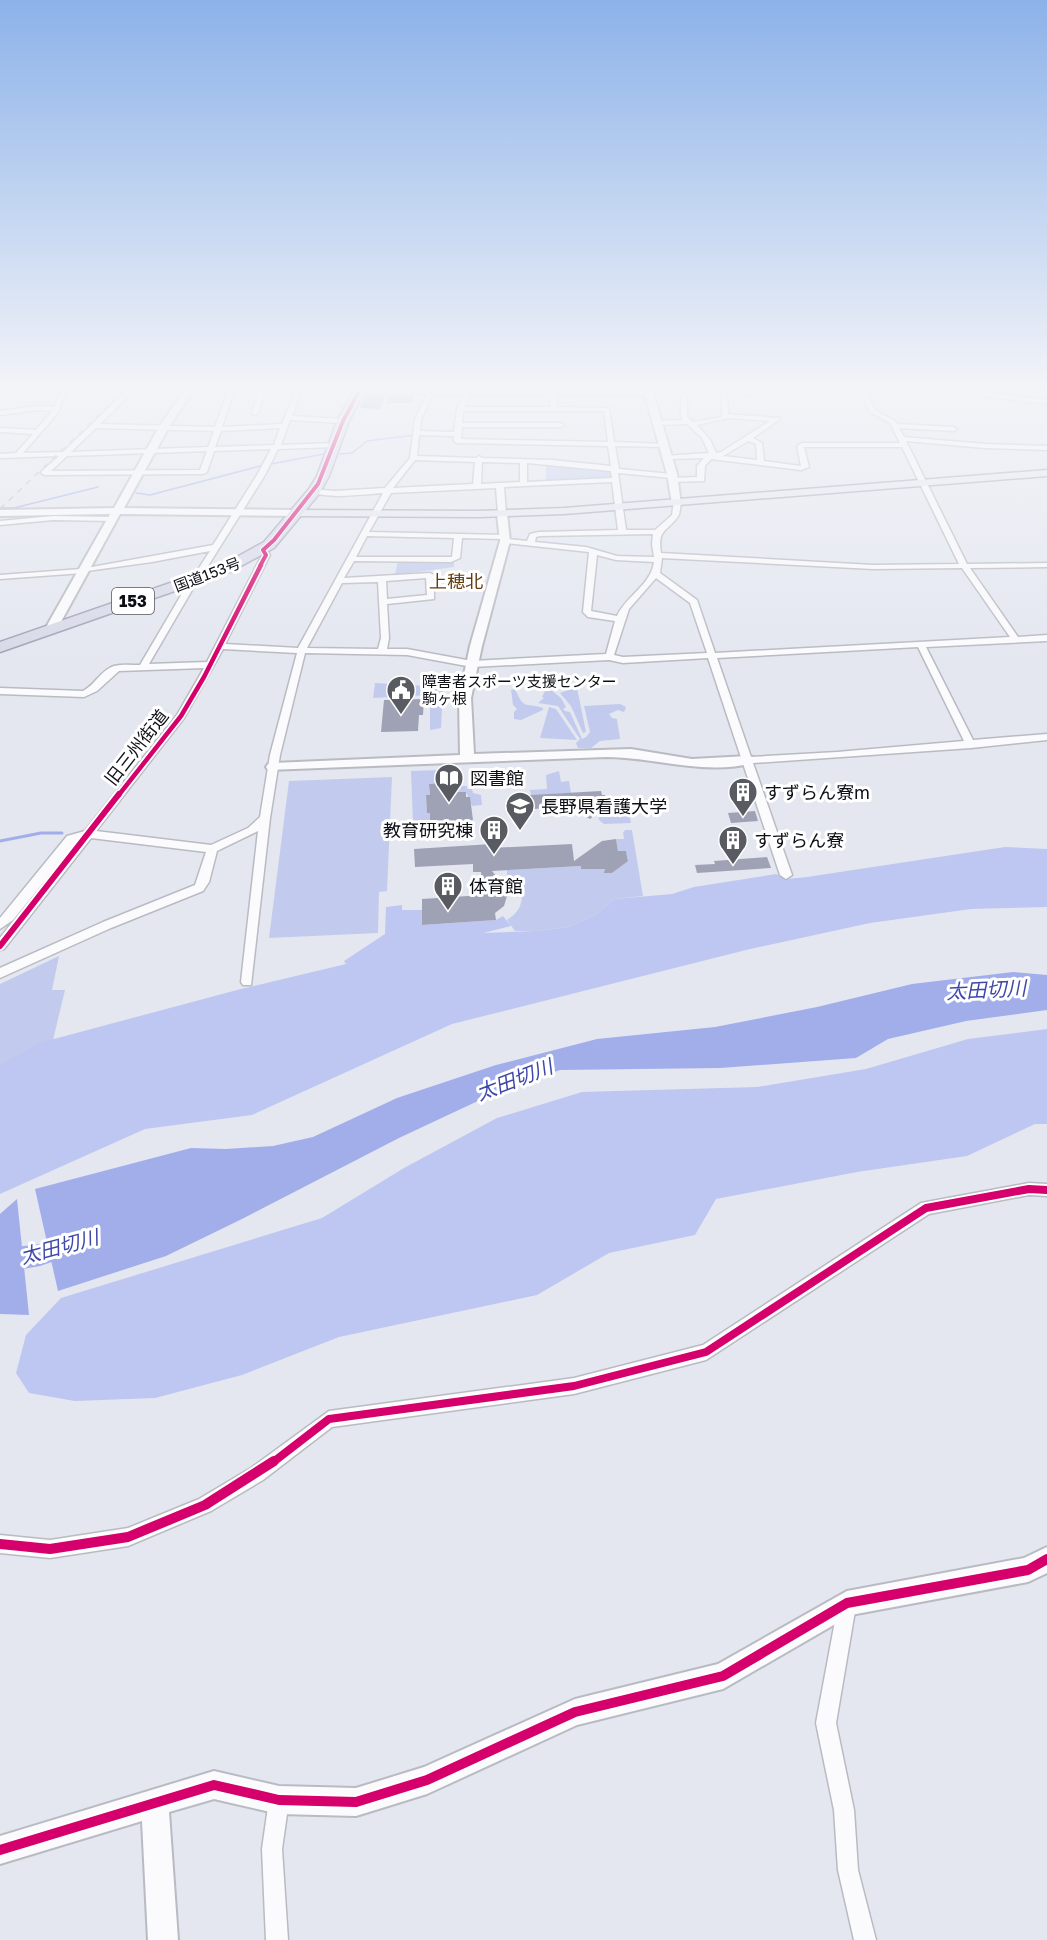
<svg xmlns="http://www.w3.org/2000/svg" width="1047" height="1940" font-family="'Golos Text','Noto Sans JP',sans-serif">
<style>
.green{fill:#c2cbed}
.forest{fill:#bec7f1}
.water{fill:#a2aeea}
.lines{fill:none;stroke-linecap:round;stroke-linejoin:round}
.stream-far1{stroke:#a2aeea;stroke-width:1.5}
.stream{stroke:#a2aeea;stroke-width:3}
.river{fill:#a2aeea;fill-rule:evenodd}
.building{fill:#9fa2b5}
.street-casing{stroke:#b9bbc2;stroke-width:3}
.secondary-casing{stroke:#b9bbc2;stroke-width:4}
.primary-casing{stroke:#a0a4b6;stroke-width:3}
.highway-casing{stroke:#a0a4b6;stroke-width:3}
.street{fill:#fbfbfd;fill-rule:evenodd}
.secondary{fill:#fbfbfd;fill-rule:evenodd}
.primary{fill:#e7e8f1;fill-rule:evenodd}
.highway{fill:#d8dae9;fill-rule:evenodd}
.rail{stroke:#bbbcbf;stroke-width:1.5;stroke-dasharray:6 6;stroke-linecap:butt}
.cycleway-far4-casing{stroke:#fff;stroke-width:6}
.cycleway-far3-casing{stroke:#fff;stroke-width:8}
.cycleway-far2-casing{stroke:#fff;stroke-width:10}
.cycleway-far1-casing{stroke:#fff;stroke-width:11}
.cycleway-casing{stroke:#fff;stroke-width:14}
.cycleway-far4{stroke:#d6006c;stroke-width:4}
.cycleway-far3{stroke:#d6006c;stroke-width:4.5}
.cycleway-far2{stroke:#d6006c;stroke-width:6}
.cycleway-far1{stroke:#d6006c;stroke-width:8}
.cycleway{stroke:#d6006c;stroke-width:10}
.labels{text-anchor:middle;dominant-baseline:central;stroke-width:6;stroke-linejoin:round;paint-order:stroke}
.far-street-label{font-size:15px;fill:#0e0f15;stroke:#fff}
.far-poi-label{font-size:15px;fill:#0e0f15;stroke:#fff;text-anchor:start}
.shield{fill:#fff;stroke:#56575b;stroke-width:1.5}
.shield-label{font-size:16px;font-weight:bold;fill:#0e0f15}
.far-quarter-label{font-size:18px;fill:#633b0e;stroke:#fff}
.street-label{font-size:18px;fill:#0e0f15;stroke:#fff}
.poi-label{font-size:18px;fill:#0e0f15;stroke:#fff;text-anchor:start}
.water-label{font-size:20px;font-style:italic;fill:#3f48a8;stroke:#fff}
</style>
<rect width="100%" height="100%" fill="#e4e7f0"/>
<g class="green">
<path d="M546,463L613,471V478L546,482Z"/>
<path d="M398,561L454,562V567L395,575Z"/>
<path d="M375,683L443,687L441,728L430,730V695L373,698Z"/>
<path d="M575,687L577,688L586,732L583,733L571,706L560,693Z"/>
<path d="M515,689C525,711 525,702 543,708V710L521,720L514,719V712L517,709L513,705L511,690Z"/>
<path d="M551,690L561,698L566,707L563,709L565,711L570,712L582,739L586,737L590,732L584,706L620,704L626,707L624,712L618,710L609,714L612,718L617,719L620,739L600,741L591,748H578L576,743L580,739L558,706L538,703L544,698L542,697L545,691Z"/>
<path d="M549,707L556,709L577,740L540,738Z"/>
<path d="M439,770L452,777V781H460L461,786H467V789H472L473,793L481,795L482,805L472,806L466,792H458L457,788H448V783L429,785L430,795L426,796L427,812L430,813V822L413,823L411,771Z"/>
<path d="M559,771L561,782L569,781L571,793L531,795L530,790L547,789L546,775Z"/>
<path d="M392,777L387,891L379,892L378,933L269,938L289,781Z"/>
<path d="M627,804L631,823L604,824L599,820L598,813L607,805Z"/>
<path d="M625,830H632L643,896L615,899L595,915L569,927L536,931H515L507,920C522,910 524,900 520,882L512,883L507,878V870L581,866V869H605L612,873L628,860L626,851H618L616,839H624L623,833Z"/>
<path d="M59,956L52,990H65L47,1065L0,1080V984Z"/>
</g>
<g class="forest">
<path d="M1005,847L1047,849V907L971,909L870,923L746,950L452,1024L252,1115L145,1129L0,1194V1065L39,1043L237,990L346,964L344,961L385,934L386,907L402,905V910H422V925L496,920L503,916L511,926L483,933L536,931L569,927L595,915L615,899L672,894L694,887L776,874L787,879L807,877Z"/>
<path d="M1047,1029V1124H1035L967,1156L857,1172L716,1199L695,1235L609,1253L537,1295L339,1337L242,1375L155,1398L75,1401L29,1393L16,1373L26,1335L61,1298L322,1218L404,1168L497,1118L582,1092L757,1087L866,1069L968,1039Z"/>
</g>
<g class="water">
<path d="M1013,972L1047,975V1010L966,1021L888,1039L856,1058L720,1068L560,1070L495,1093L399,1138L244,1218L166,1256L58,1291L35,1189L191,1148L226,1149L273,1146L313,1137L397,1098L496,1065L597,1039L715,1027L817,1007L912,984Z"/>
<path d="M17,1199L29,1315L0,1314V1214Z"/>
</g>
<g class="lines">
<g class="stream-far1">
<path d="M340,454L352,453L367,441L415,435"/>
<path d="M271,464L324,454"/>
<path d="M136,493L150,495L264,465"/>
<path d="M0,508H14L98,487"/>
</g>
<path class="stream" d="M0,841L41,833H62"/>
<path class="river" d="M75,1232L83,1235L87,1243L83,1251L40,1266L0,1273V1249L40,1244Z"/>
</g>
<g class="building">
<path d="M365,396H386L380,409L359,408Z"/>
<path d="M388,396H414L413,403H386Z"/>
<path d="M424,699L423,715H419L418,731L381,732L384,700Z"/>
<path d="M448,783V788H458V792H466V797H470L473,820L430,822V813H427L426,795H430L429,784Z"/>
<path d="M601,791L602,795H605L607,805L590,819L570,807L514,810L512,796Z"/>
<path d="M755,811L758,821L731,823L728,813Z"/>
<path d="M616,839L618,851H626L628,861L612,873H604L605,869H581V866L492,871L506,888L507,896L504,906L495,913L496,920L422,925V899L483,895L481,872H473V864L415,867L414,849L491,844V848L572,844L574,861L602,841Z"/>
<path d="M767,857L771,868L697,873L695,865L715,864L714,861Z"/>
</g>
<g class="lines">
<g class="street-casing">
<g id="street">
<path d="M63,386H69L57,414L23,453L63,452L132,386H139L100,424L215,427L228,391L187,396L184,394L230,386H320L302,388L292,416L343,419L346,421L343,423L290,420L281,445L334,443L337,445L334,447L278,449L265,475L203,574L206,577L205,579H199L195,574L210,551L152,562L87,571L83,573L0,579V575L81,569L213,545L257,475L271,449L214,451L207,472L203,474L45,475L41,473L42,471L59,456L0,458V454L16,453L33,434L0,432V428L36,430L52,411L38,410L0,415V411L38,406L54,407ZM296,389L282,424L222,427L234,391L259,390L252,413L255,415L258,413L266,390ZM96,428L214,431L208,447L71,452ZM280,428L274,445L215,447L221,431ZM207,451L200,470L51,471L67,456Z"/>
<path d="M431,386H437L421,419L420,431L454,432L457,409L469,386H475L464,407H551L550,386H556L557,407L609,408L614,442L665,444L666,445L663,447L615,446L619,469L671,474L675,476L671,478L618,473L626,530H655L672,515L674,501L681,503L679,515C668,532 657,528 661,553L873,565L959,564L902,447H804L809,467L801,470L711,459L705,466L704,481L670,482V478H673L697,477V466L704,458L667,459L663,457L665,456L709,453L702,438L687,424L657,425L654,423L657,421L683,420L681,417V397L675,386H681L687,397V417L693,422L722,417V391L749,392L751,386H757L754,395L727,394L728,414L779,418V420L753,438L762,443L764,461L801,466L797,446L802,443H900L890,423L870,412L860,391L848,386L865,389L875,410L895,421L897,424L954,427L957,429L954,431L899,428L904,437L985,444L1047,446V450L985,448L906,441L967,564L1047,563V567L970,568L1018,637L1047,635V641L926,647L973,740L1047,734V740L971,748L753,763L792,875L786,879L780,875L708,658L623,663L609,660L472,667L407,655L305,653L280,755L270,818L251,985H243L241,982L258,831L217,851L209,882L203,891L111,928L0,978V968L103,922L195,885L206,852L91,838L4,949L0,950V938L77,841L13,920L0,929V918L67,836L85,831L177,715L204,668L119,671L97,691L84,697L0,694V688L83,691C95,685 101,670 114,666C122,664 132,665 140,665L187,585L184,582L188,580L195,585L149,664L207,662L262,555L259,550L263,548H266L270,555L225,644L298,648L383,493C364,494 326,500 310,491L314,489L334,491L385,488L410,458L415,419ZM463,411H604L608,442L461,439L462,427H561L564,425L561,423H462ZM728,418L770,421L721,452L716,453L710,440L697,425ZM419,435L454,436V441L457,443L608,446L611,466L552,460L482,458L479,456L476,458L417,456ZM748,441L756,444L757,460L723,456ZM415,460L475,462L473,484L393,488ZM482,462L520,463V482L481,484ZM527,463L611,471L612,478L527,482ZM612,482L618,530L539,532L530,534L527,541L507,539L509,537L505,535L369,532L391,493L496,488L498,514L502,516L506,514L504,487ZM653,534L652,544L654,557L617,556L586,547L535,542L536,537L540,536ZM367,536L454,538L452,557H356ZM462,538L502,539L501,541L505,543L589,552L583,612L588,617L615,621L606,654L472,661L407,649H387L389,638L387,604L434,599V575L430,573L344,578L354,561L451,562L460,558ZM597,555L616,560L654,562C651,585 626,596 617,616L591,611ZM662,558L873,569L962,568L1010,637L715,653L697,600L660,573ZM426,578L427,595L387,599L386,581ZM656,578L690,603L707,653L623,657L614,655L629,609ZM378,582L381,638L378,649L307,648L342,583ZM918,647L964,741L837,752L751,757L717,658ZM223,649L297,653L270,755L260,817L248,828L211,845L96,831L184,718Z"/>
<path d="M903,386H923L1047,400V404Z"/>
<path d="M53,516L113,517L117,519L113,521L53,520L0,525V521Z"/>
<path d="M1029,1183L1047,1184V1196L1029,1195L929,1214L706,1360L574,1394L332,1427L263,1480L211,1511L128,1546L50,1558L0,1553V1535L50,1540L128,1528L199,1499L251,1468L329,1411L574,1378L703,1345L921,1203Z"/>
<path d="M847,1596L853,1599L856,1605L836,1723L854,1810L858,1870L876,1940H854L838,1870L834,1810L816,1723L838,1605L841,1599Z"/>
<path d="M279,1790L286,1793L289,1800L282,1849L288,1940H266L262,1849L269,1800L272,1793Z"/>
</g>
</g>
<g class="secondary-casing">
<g id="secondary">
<path d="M188,386H196L169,427L124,508L296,510L301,513L296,516L120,514L57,629L51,633L47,632L45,629L110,514L0,516V510L114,508L159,427Z"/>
<path d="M643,386H651L677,474L681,505L672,503L667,474L645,395L359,394L355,391L359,388L644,389Z"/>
<path d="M502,511L507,514L510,541L482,646L471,698L474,754L631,749L692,759L748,756L753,757L755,760L753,763C705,776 654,757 606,757L268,770L266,767L268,764L273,763L460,755L459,698L470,646L500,541L497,514Z"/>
<path d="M1047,1547V1573L1028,1582L851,1615L723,1689L577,1725L427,1794L356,1816L279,1814L214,1799L169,1812L178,1940H148L142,1821L0,1864V1836L214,1771L279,1786L356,1788L424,1767L575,1699L718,1664L847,1591L1024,1558Z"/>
</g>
</g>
<g class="primary-casing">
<path id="primary" d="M1047,470V476L564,514L479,517L296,516L290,513L296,510L479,511L564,508Z"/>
</g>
<g class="highway-casing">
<path id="highway" d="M356,386H367L349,421L329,476L319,494L274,548L232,571L0,652V642L222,565L264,542L309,489L317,476L337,421Z"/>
</g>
<use href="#street" class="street"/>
<use href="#secondary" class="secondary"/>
<use href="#primary" class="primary"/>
<use href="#highway" class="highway"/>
<path class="rail" d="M0,509L129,386"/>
<g class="cycleway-far4-casing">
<path id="cycleway-far4" d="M260,566L266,555L263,550L274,540L318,484L343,421L362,386"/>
</g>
<g class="cycleway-far3-casing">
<path id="cycleway-far3" d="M118,796L181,716L204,677L261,565"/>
</g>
<g class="cycleway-far2-casing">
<path id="cycleway-far2" d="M0,946L119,794"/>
</g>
<g class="cycleway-far1-casing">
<path id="cycleway-far1" d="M272,1463L329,1419L574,1386L706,1352L926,1208L1029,1189L1047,1190"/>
</g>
<g class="cycleway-casing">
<g id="cycleway">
<path d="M0,1544L50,1549L128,1537L205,1505L274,1461"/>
<path d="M0,1850L214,1785L279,1800L356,1802L427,1780L575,1712L723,1676L847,1603L1028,1570L1047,1559"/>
</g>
</g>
<use href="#cycleway-far4" class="cycleway-far4"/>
<use href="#cycleway-far3" class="cycleway-far3"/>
<use href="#cycleway-far2" class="cycleway-far2"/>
<use href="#cycleway-far1" class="cycleway-far1"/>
<use href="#cycleway" class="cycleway"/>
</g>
<linearGradient id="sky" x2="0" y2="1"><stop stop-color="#8cb2e9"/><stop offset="0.59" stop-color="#f3f4f8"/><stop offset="1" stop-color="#f3f4f8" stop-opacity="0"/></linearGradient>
<rect width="1047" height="658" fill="url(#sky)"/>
<defs>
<g id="civic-pin" transform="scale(1.5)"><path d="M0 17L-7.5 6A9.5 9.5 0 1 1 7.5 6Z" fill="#595b62" stroke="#fff"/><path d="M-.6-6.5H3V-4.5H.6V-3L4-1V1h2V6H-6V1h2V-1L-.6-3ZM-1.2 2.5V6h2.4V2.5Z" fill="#fff"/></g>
<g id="library-pin" transform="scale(1.5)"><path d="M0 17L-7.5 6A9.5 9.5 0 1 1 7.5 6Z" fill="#595b62" stroke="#fff"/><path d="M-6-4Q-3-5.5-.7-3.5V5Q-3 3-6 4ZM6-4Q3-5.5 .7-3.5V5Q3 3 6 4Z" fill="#fff"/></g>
<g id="building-pin" transform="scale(1.5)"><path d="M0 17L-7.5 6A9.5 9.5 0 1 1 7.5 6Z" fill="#595b62" stroke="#fff"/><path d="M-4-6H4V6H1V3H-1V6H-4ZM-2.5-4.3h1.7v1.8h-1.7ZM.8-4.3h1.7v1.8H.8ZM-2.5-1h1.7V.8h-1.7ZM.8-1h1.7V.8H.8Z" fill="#fff"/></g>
<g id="university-pin" transform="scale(1.5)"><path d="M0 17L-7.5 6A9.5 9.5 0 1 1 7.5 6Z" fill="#595b62" stroke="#fff"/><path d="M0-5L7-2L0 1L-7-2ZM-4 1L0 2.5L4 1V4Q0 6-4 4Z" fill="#fff"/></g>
</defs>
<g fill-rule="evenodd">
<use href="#civic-pin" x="401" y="690"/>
<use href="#library-pin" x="449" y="778"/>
<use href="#building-pin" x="743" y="792"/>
<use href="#university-pin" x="520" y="806"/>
<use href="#building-pin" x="494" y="830"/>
<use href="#building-pin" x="733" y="840"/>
<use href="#building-pin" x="448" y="886"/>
</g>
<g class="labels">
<g class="far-street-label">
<text transform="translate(207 574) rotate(-21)">国道153号</text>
</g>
<g class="far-poi-label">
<text x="422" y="681">障害者スポーツ支援センター<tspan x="422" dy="17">駒ヶ根</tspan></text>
</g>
<rect class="shield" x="112" y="588" width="42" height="26" rx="4.5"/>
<g class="shield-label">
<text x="133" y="601">153</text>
</g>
<g class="far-quarter-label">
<text x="456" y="581">上穂北</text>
</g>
<g class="street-label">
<text transform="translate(136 747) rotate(-52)">旧三州街道</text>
</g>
<g class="poi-label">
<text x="470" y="778">図書館</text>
<text x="764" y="792">すずらん寮m</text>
<text x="541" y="806">長野県看護大学</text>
<text x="473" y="830" text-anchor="end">教育研究棟</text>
<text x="754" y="840">すずらん寮</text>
<text x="469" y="886">体育館</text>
</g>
<g class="water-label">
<text transform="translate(986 989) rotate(-3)">太田切川</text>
<text transform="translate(514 1079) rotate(-21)">太田切川</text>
<text transform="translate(59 1246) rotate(-15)">太田切川</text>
</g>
</g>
</svg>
